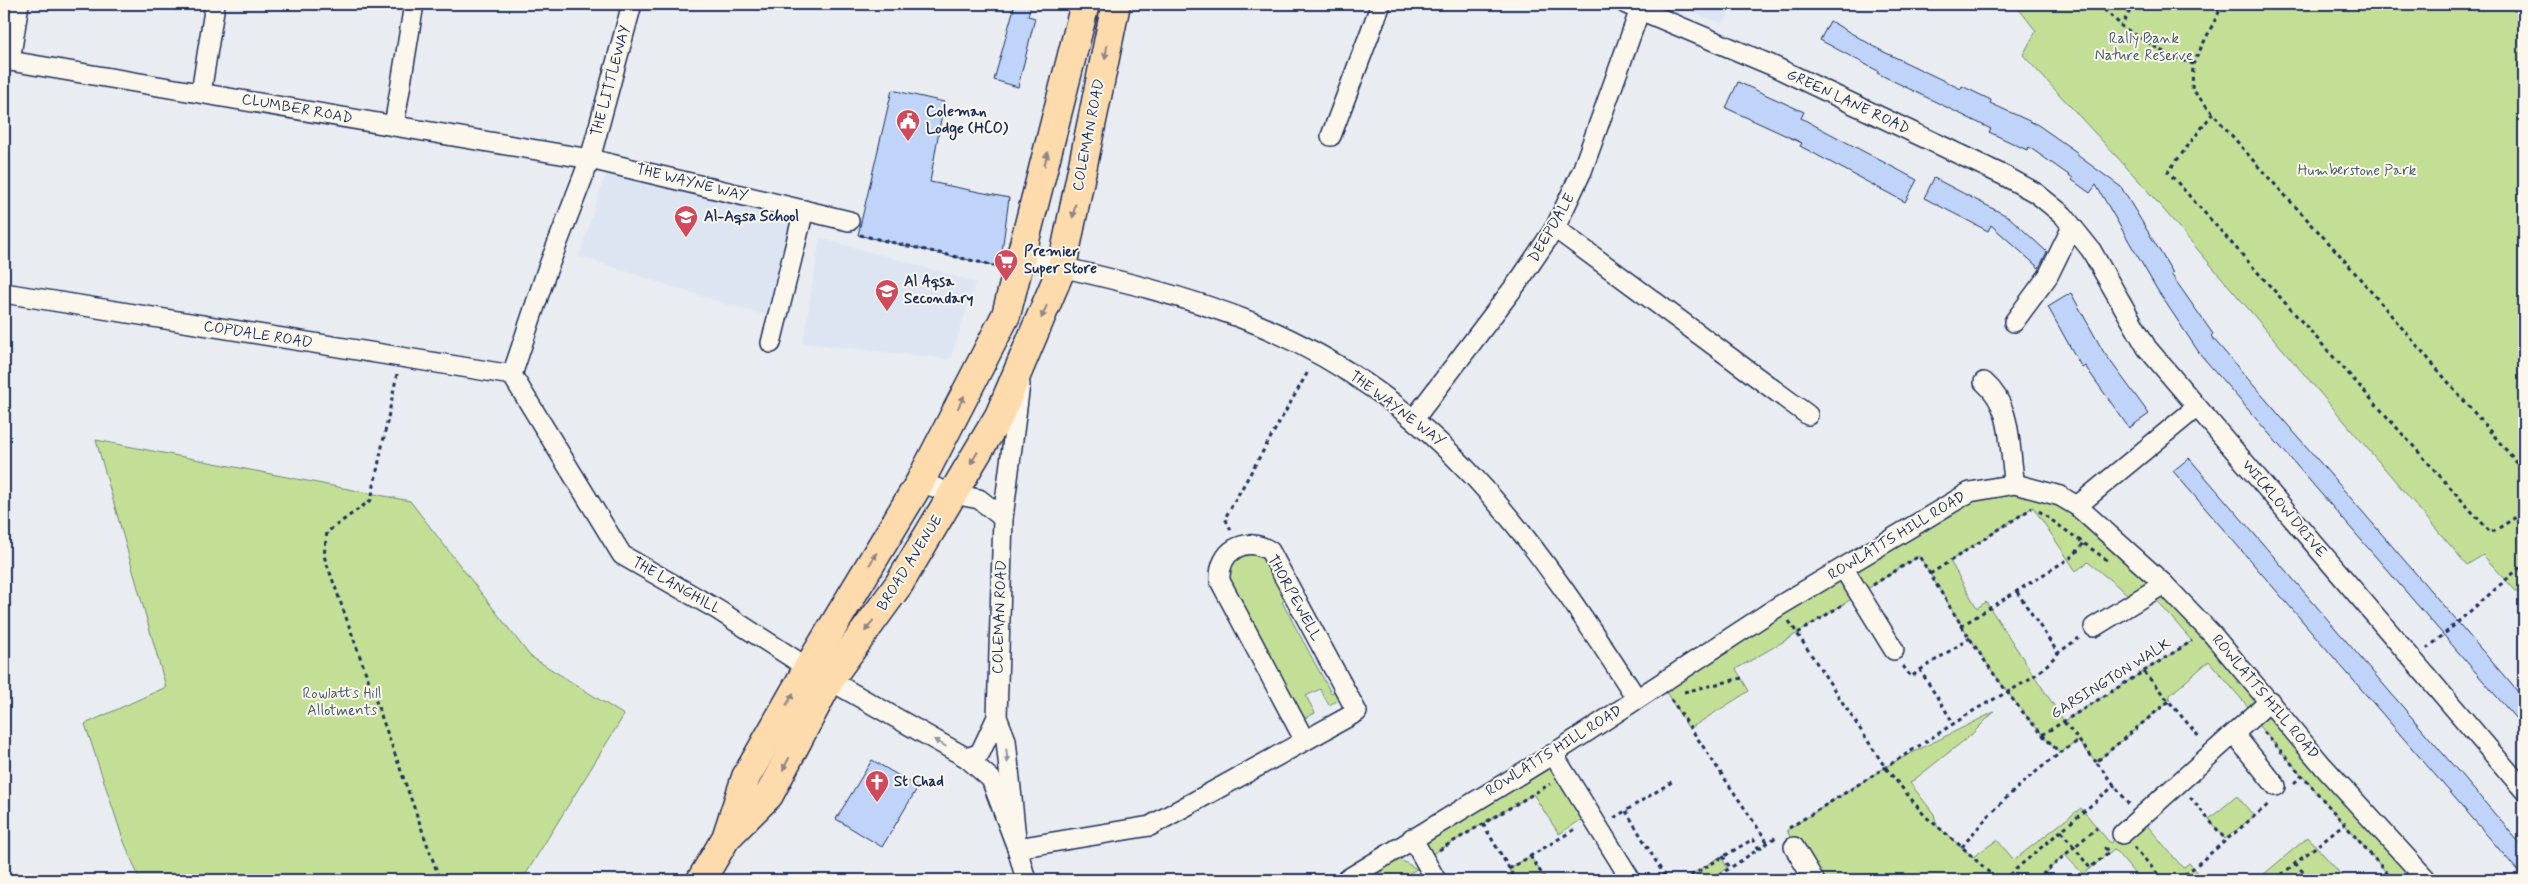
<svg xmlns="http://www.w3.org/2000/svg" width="2528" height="884" font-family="Mynerve,sans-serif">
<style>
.built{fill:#dde5f3}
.green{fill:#c3df96;stroke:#6f877a;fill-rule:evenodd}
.building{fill:#c0d4f9;stroke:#1b2f5e}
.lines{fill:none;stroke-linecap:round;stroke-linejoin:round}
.minor-casing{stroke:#1b2f5e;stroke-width:22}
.highway-casing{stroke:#1b2f5e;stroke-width:31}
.path{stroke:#1b2f5e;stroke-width:3;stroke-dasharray:4 4;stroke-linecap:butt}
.minor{stroke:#fbf7ec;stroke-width:19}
.highway{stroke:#fedbac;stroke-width:28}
.oneway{fill:#8c8585}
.oneway2{fill:#8b93a5}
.labels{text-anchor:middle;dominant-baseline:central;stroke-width:4;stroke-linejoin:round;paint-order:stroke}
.park-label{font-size:15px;fill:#455b6c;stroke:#fbf7ec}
.street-label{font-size:15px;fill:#1b2f5e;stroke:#fbf7ec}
.poi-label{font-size:15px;font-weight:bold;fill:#1b2f5e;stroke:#fbf7ec;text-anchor:start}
</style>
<rect width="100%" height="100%" fill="#e9ecf0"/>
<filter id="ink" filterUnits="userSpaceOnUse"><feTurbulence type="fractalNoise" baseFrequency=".02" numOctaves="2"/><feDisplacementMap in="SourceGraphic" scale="10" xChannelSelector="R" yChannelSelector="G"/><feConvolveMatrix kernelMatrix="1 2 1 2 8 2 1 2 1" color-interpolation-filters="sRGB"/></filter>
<g filter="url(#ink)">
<g class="built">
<path d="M1671,4H1732L1724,24Z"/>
<path d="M607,171L792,220L766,315L726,304L579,256Z"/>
<path d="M820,238L976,282L950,359L803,343Z"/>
</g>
<g class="green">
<path d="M2015,4H2524V600L2483,555L2467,565L2140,182L2023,55L2036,31Z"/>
<path d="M96,440L410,501L530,656L624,715L522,880H140L123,839L85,724L166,687Z"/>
<path d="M2036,489L2113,538L2427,880H2393L2252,718L2255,715L2209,661L2170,695L2169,701L2096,762L2078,741L2060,753C2004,698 1960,623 1919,556L1798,633L1736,669L1749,691L1689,729L1661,684L1970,492ZM2033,507L2076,571L2088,562L2137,602L2151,594L2192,641L2064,721L1986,602L1977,608L1950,561Z"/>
<path d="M1246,551L1266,557L1288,598L1282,602L1331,693L1338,690L1342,698L1329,705L1320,689L1306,696L1315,713L1303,719L1227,578L1229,564Z"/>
<path d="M1994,712L1971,735L1910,783L1934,814L1937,826L1973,857L1997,840L2014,860L2081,808L2110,843L2140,817L2183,868L2189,863L2205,880H2140L2114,849L2083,874L2065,855L2037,880H1814L1794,847L1787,830L1892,763Z"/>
<path d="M1553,754L1584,818L1559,834L1533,794L1424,859L1412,838Z"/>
<path d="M2237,796L2254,816L2225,839L2209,819Z"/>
<path d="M2308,837L2344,878L2341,880H2257Z"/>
<path d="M1530,856L1546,880H1516L1509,869Z"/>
<path d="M1721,856L1727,868L1708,880H1683Z"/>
<path d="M1397,858L1417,869L1397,880H1361Z"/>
</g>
<g class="building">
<path d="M1015,4H1031L1028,16L1035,18L1018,87L994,80Z"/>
<path d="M1830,21L1882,51L1961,89L1962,86L1991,100L1990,103L2038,125L2078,153L2077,155L2121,187L2173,273L2171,274L2213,334L2211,336L2524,699V728L2200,354L2158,291L2096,185L2090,193L2072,180L2073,178L2029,147L2027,150L1989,132L1991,129L1877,73L1878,71L1820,40Z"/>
<path d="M1738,82L1804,112L1801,118L1917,180L1905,202L1800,146L1802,143L1726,108Z"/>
<path d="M892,90L944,102L930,182L1009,198L1000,267L858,235Z"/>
<path d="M1934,178L2009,217L2047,252L2039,268L1991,225L1988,231L1924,198Z"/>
<path d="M2071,293L2103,351L2149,414L2129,428L2085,366L2082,368L2048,307Z"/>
<path d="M2189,458L2524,848V878L2173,471Z"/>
<path d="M872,760L918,787L882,847L836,819Z"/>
</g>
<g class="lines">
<g class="minor-casing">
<g id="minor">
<path d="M632,4L590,159L546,273L512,375L622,555L718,610L808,668L967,758L991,779L1017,848"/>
<path d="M1626,4L1771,65L2005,176L2036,193L2063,215L2091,250L2147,348L2524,790"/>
<path d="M4,60L590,159L849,221"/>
<path d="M10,61L19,4"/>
<path d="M201,93L215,4"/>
<path d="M394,126L414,4"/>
<path d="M1331,136L1381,4"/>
<path d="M1555,228L1808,415"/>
<path d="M1022,258C1100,276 1179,293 1254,323C1441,401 1531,536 1637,699"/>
<path d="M4,293L512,375"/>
<path d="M2014,322L2048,276L2072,227"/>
<path d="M771,343L804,210"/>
<path d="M1984,382C2014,408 2008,448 2015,484"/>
<path d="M1020,384L1003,518L997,717L1006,740L1017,848L1026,880"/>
<path d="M1414,419L1521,278L1555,228L1582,171L1642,4"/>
<path d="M920,482L953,494L979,499L1003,518"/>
<path d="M2077,506L2197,407"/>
<path d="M1844,569L1894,650"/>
<path d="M2094,627L2164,584"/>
<path d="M2234,734L2276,786"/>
<path d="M1553,754L1631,880"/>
<path d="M967,758L980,753L997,717"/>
<path d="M2122,834L2270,701"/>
<path d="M1412,838L1436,880"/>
<path d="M1794,847L1814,880"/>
<path d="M1017,848L1150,826L1357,712L1270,551C1245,535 1218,551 1220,581L1305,741"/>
<path d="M1346,880L1553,754L1779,606L1970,492L2015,484L2060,496L2077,506L2164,584L2212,634L2323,766L2427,880"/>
</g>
</g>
<g class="highway-casing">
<g id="highway">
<path d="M729,835L769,795L830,679L899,584L999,416L1062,267L1116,4"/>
<path d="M701,880L726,838L746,777L808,668L920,482L1006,315L1085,4"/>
</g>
</g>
<g class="path">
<path d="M2098,4L2121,25"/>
<path d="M2134,4L2121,26L2170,56L2193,64"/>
<path d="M2209,4L2219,10"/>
<path d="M2223,4L2193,64L2192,89L2257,165L2339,254L2524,471"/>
<path d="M2213,113L2168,172L2491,533L2524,512"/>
<path d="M860,235L996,266"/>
<path d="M397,374L371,500L327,532L324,556L440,880"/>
<path d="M2039,511L2107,560"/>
<path d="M1231,530L1225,518L1309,370"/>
<path d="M1930,574L2032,508"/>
<path d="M1873,585L1919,556C1961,625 2002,696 2060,753"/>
<path d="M2017,592L2058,653L2079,638"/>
<path d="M1789,621L1885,767L1925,816L1962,847L1997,880"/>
<path d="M1961,626L2073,556L2084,543"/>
<path d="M1798,633L1845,603"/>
<path d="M2427,649L2524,564"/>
<path d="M1903,666L1911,677L1920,670L1954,724"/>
<path d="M1920,670L1970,638"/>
<path d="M2144,672L2200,738"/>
<path d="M1684,692L1742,678"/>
<path d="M1671,699L1768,843"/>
<path d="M2064,722L2096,762"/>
<path d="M2264,732L2393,880"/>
<path d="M2042,735L2192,641"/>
<path d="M2294,783L2303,775"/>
<path d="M2190,797L2225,839"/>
<path d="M2129,804L2096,762L2169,701"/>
<path d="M1626,811L1667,880"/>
<path d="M1614,818L1675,780"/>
<path d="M1483,824L1516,880"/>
<path d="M1789,828C1850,790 1910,752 1970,713C2003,692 2031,685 2058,653"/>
<path d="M2061,831L2074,847L2097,828"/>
<path d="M1962,847C1994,806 2035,769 2078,741"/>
<path d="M2134,847L2163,880"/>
<path d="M1439,850L1550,784"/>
<path d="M1530,856L1546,880"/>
<path d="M1723,856L1730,868"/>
<path d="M2295,863L2310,880"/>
<path d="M1509,869L1577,828"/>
<path d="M1684,880L1753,839L1759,849"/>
<path d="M1712,880L1778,836"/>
<path d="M2003,880L2115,785"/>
<path d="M2036,880L2074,847L2090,868L2109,852L2105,848L2108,845"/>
<path d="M2179,880L2270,803"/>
<path d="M2275,880L2346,822"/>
</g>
<use href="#minor" class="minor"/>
<use href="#highway" class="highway"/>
</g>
<defs><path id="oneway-solid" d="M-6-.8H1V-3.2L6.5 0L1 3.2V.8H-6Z" transform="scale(1.25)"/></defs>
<g class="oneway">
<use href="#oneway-solid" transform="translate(1106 52) rotate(101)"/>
<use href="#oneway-solid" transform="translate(1046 159) rotate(-76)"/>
<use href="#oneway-solid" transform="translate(1074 211) rotate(101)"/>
<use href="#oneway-solid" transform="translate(1044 312) rotate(113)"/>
<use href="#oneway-solid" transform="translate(961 402) rotate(-63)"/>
<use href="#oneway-solid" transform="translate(974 458) rotate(121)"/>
<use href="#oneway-solid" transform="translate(873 559) rotate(-59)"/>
<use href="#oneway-solid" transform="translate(869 626) rotate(126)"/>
<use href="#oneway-solid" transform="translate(790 699) rotate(-60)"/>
<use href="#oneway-solid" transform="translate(786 764) rotate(117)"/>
</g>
<g class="oneway2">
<use href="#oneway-solid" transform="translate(940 743) rotate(-150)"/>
<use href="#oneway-solid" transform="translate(1007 756) rotate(84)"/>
</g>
</g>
<defs>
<g id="civic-pin" transform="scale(1.25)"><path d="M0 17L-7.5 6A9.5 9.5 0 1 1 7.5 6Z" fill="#d1495b" stroke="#fbf7ec"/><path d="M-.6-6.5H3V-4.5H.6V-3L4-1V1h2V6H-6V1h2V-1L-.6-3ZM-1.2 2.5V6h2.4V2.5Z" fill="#fff"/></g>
<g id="school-pin" transform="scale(1.25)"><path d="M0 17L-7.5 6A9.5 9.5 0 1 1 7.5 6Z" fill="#d1495b" stroke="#fbf7ec"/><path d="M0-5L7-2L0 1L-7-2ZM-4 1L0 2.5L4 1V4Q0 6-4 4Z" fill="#fff"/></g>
<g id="supermarket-pin" transform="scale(1.25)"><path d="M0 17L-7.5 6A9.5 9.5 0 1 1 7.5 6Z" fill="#d1495b" stroke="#fbf7ec"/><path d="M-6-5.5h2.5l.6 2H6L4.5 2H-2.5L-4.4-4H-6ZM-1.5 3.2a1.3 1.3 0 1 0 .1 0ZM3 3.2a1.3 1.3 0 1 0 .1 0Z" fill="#fff"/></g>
<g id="church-pin" transform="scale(1.25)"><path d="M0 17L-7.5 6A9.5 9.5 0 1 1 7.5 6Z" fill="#d1495b" stroke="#fbf7ec"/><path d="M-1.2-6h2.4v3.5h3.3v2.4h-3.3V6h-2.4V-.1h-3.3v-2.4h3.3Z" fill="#fff"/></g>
</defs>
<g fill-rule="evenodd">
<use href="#civic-pin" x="908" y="121"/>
<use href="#school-pin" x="686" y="217"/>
<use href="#supermarket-pin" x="1006" y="261"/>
<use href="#school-pin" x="887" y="291"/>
<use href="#church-pin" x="877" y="782"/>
</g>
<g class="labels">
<g class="park-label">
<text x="2144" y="39">Rally Bank<tspan x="2144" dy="17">Nature Reserve</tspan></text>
<text x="2357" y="171">Humberstone Park</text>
<text x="342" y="694">Rowlatts Hill<tspan x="342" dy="17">Allotments</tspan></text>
</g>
<g class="street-label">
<text transform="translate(611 81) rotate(-75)">THE LITTLEWAY</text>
<text transform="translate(1848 102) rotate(25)">GREEN LANE ROAD</text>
<text transform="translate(297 109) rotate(10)">CLUMBER ROAD</text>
<text transform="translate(1089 135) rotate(-79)">COLEMAN ROAD</text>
<text transform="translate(692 183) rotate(14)">THE WAYNE WAY</text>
<text transform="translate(1552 228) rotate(-60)">DEEPDALE</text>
<text transform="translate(258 335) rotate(9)">COPDALE ROAD</text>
<text transform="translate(1397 409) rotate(37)">THE WAYNE WAY</text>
<text transform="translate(2284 509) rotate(50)">WICKLOW DRIVE</text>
<text transform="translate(1897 536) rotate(-31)">ROWLATTS HILL ROAD</text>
<text transform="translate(910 563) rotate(-58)">BROAD AVENUE</text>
<text transform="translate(676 586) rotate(30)">THE LANGHILL</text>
<text transform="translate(1294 598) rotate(61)">THORPEWELL</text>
<text transform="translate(1000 617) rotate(-88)">COLEMAN ROAD</text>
<text transform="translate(2111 679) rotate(-32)">GARSINGTON WALK</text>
<text transform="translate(2265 697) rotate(50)">ROWLATTS HILL ROAD</text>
<text transform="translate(1554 751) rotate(-32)">ROWLATTS HILL ROAD</text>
</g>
<g class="poi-label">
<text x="926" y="112">Coleman<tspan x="926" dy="17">Lodge (HCO)</tspan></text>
<text x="704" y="217">Al-Aqsa School</text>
<text x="1024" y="252">Premier<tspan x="1024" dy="17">Super Store</tspan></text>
<text x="904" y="282">Al Aqsa<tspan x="904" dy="17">Secondary</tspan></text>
<text x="894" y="782">St Chad</text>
</g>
</g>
<rect width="2528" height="884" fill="none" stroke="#fbf7ec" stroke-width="20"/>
<rect x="10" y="10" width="2508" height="864" fill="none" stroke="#1b2f5e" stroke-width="2" filter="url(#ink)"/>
</svg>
